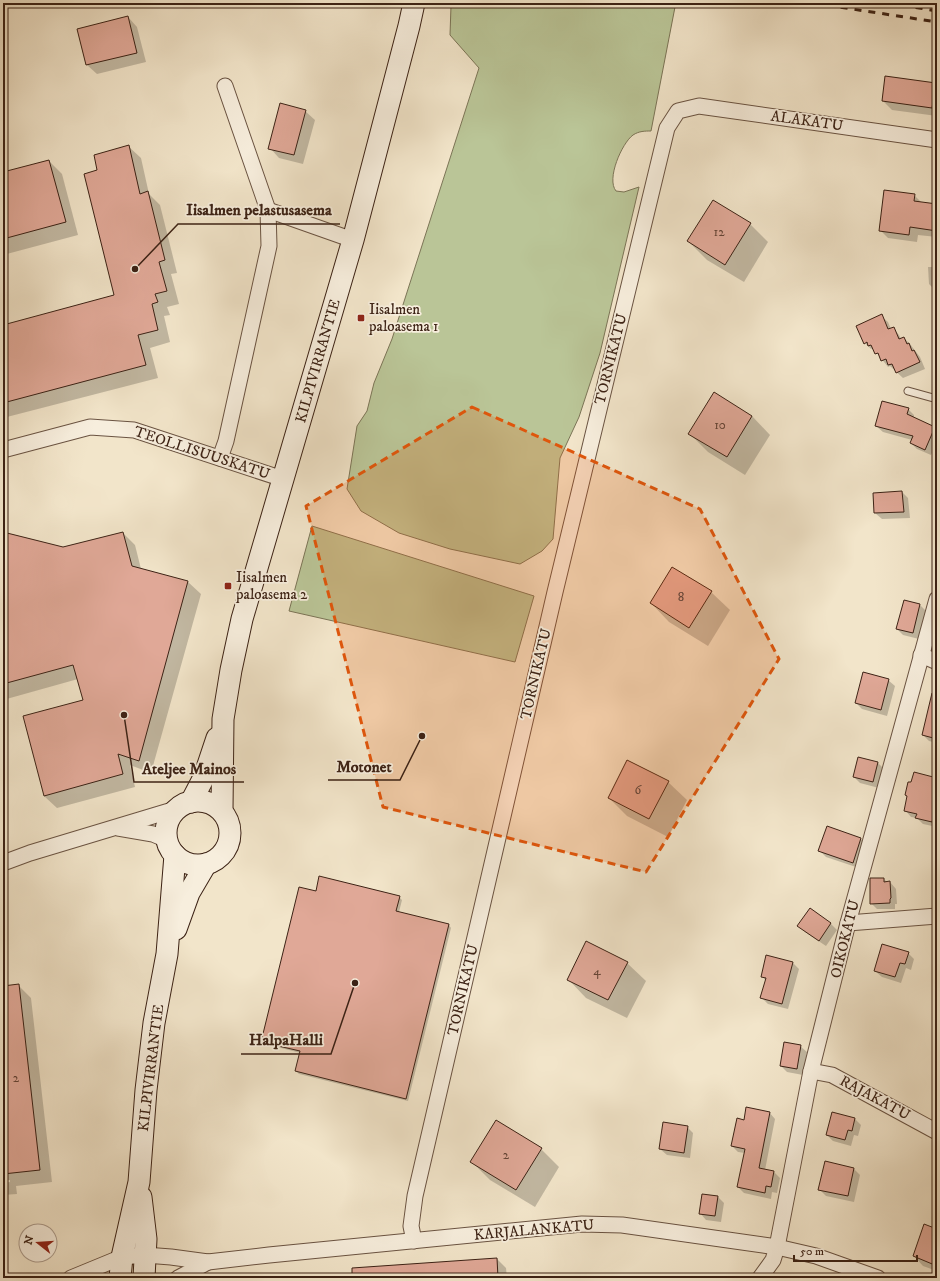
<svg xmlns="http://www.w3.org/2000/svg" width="940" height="1281" font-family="'IM FELL DW Pica',serif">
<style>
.green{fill:#bac597;stroke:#7b7456}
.shadow{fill:#0003}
.building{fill:#e0a897;stroke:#3c2215}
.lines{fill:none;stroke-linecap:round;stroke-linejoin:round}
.lane-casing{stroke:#6a5342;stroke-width:9}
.street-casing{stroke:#6a5342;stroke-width:17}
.secondary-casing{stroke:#3c2215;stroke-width:23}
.lane{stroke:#f7eedd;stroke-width:7}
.street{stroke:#f7eedd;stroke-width:15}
.secondary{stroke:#f7eedd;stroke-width:21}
.rail{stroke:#3c2215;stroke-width:3;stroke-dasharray:7 7;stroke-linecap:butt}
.marked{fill:#df560c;fill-opacity:0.2;stroke:#df560c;stroke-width:3;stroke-dasharray:8 5;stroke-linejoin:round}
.poi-dot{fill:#8f2418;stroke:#f7eedd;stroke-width:1.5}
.labels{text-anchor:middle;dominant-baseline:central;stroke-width:3.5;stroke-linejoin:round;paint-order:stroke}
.number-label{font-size:13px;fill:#654436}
.street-label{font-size:15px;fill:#3c2215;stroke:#f7eedd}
.poi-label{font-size:15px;fill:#3c2215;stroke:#f7eedd;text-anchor:start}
.leader{fill:none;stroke:#3c2215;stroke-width:1.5}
.callout-dot{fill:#3c2215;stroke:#f7eedd;stroke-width:1.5}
.callout-label{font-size:16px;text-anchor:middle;font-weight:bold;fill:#3c2215;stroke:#f7eedd;stroke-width:3.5;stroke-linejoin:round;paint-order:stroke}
</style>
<rect width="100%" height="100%" fill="#f2e5ca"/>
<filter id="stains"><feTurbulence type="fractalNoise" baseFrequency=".005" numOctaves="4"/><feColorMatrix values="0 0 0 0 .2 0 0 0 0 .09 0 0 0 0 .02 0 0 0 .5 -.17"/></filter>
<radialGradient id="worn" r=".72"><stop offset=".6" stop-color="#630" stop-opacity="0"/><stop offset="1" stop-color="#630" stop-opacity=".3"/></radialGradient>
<g class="green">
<path d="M453,3H645L675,7L651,131C645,131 639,131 633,135C622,143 606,179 616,191L624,192L639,187L600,353L579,417L560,458L553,539L542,551L520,564L450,549L399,533L361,511L347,489L357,426L367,411L374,383L392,339L479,68L450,35L451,6Z"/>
<path d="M312,526L534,596L515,662L289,611Z"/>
</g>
<g class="shadow">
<path d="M128,17L137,27L146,62L97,74L87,65Z"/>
<path d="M935,84L937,86V116L892,110L883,101Z"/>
<path d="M305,111L315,120L303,164L279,158L270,148Z"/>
<path d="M128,146L141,158L149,194L160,205L177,273L171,274L179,304L167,307L170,315L164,316L170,342L150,348L158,378L3,418V325L4,326L115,296L98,171Z"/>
<path d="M49,161L62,174L78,235L3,255V174Z"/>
<path d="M914,195L922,203L937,205V237L918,235L917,242L888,238L880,230Z"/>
<path d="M750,224L768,242L744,282L707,260L688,241Z"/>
<path d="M928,267H937V290H935L929,284Z"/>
<path d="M881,316L888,322L891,329L893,328L899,335L901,339L904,338L910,344L920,357L925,369L903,378L890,366L888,367L873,348L871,349L865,343Z"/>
<path d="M908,409L914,415V418L935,427L937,430V442L931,455L917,449L911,443L912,440L883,432L876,426Z"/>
<path d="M752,416L770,435L745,475L708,452L690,434Z"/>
<path d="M902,492L908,498L910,518L882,519L875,513L874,494Z"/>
<path d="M3,533L63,548L123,533L135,545L141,569L188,582L201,594L151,773L130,765L135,787L57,808L44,796L84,701L78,679L3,700Z"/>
<path d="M711,592L730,610L708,646L669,622L651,603Z"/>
<path d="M904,601L920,605L926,611L919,639L903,635L897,629Z"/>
<path d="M888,680L895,686L887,716L862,709L856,703Z"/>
<path d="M933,692L937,693V743L929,741L923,735Z"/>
<path d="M859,758L878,763L884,769L879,788L860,783L854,777Z"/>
<path d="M915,773L937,779V827L923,824L917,818L911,817L905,810L908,797L906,795L912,784Z"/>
<path d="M668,782L687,800L668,837L627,816L609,798Z"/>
<path d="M861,839L867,845L859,868L826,857L820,851Z"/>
<path d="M3,845L6,856L3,857Z"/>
<path d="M884,879L887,882H890L896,889L897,904H895V909H877L871,903Z"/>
<path d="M317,893L399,897L402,900L399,912L449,925L451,928L408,1101L299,1074L296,1071L301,1053L265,1044L262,1041Z"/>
<path d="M810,910L831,924L837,930L826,946L805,932L799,926Z"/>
<path d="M908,953L914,959L911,970L906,968L901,983L882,977L875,971Z"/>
<path d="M627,963L646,981L627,1018L586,998L568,979Z"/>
<path d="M793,963L799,969L788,1009L768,1004L762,998L766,981L762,976Z"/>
<path d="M19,986L31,998L52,1182L16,1186L17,1194L3,1195V1183L10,1182V1180L3,1181V987Z"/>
<path d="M800,1046L807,1052L803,1075L787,1072L781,1066Z"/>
<path d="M769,1112L775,1119L765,1170L774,1172L780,1178L777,1193L772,1192L771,1199L744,1193L738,1187L745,1153L738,1152L732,1146L745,1121Z"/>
<path d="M832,1113L855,1119L861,1125L858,1136L854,1135L851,1146L833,1141L827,1135Z"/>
<path d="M687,1127L693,1133L690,1158L667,1155L660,1149Z"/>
<path d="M541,1149L559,1167L535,1207L490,1180L472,1162Z"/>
<path d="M854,1169L860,1175L854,1202L826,1196L819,1189Z"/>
<path d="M718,1197L724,1203L721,1222L706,1220L700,1213Z"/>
<path d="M937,1230V1271L923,1266L914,1256Z"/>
<path d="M497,1259L506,1268L507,1278H360Z"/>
</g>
<g class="building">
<path d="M128,16L137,53L86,65L77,29Z"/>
<path d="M885,76L936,83L932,108L882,101Z"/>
<path d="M280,103L306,110L294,155L268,149Z"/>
<path d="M129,145L140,194L148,191L165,260L159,262L167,291L155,294L158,302L152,304L158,330L138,335L146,365L3,403V325L114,295L84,174L97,170L94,155Z"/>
<path d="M49,160L66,222L3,239V172Z"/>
<path d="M884,190L915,194L914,201L937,204V231L910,227L909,235L879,231Z"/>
<path d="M713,200L751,223L725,265L687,241Z"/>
<path d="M882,314L888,329L894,327L899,339L904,337L907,344L909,343L912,351L914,350L920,362L896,373L892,364L888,365L886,359L881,361L878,353L875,354L871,345L868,346L867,342L864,344L856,326Z"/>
<path d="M714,392L752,416L727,457L688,434Z"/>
<path d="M882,401L909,408L907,414L935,427L925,450L910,443L913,436L875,426Z"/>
<path d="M902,491L904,512L874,513L873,493Z"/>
<path d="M3,532L63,547L123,532L132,566L188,581L139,761L118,754L123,774L44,796L23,716L83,700L73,665L3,684Z"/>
<path d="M672,567L712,591L689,628L650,603Z"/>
<path d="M904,600L920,604L913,633L896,629Z"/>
<path d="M863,672L889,679L881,710L855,703Z"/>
<path d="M932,693H937V739L922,735Z"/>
<path d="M858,757L878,762L873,782L853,777Z"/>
<path d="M627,760L669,781L649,819L608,798Z"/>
<path d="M914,772L937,778L934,793L937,794V802L932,822L915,818L917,814L904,811L907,796L905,795L908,782H911Z"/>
<path d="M827,826L861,838L853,863L818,851Z"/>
<path d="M319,876L400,896L396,911L449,924L406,1099L295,1071L300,1051L261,1042L299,887L316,891Z"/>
<path d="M870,878H884V882L890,881L891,898L890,899V903L870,904Z"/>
<path d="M810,908L831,923L819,941L797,926Z"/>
<path d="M586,941L628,962L608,1000L567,980Z"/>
<path d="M882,944L909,952L905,964L900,963L895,977L874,971Z"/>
<path d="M766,955L793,962L782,1004L760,998L766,978L761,977Z"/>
<path d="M19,984L40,1170L3,1174V986Z"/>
<path d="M784,1042L801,1045L797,1069L780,1066Z"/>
<path d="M746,1107L770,1112L759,1168L774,1171L771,1187L766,1186L765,1193L737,1187L745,1149L731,1146L737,1118L744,1120Z"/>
<path d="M832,1112L855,1118L852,1131L848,1130L845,1140L826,1135Z"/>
<path d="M496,1120L542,1148L516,1190L470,1162Z"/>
<path d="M663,1122L688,1126L684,1153L659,1149Z"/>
<path d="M825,1161L854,1168L848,1196L818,1190Z"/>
<path d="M702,1194L718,1196L715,1216L699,1214Z"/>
<path d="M924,1224L937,1229V1266L913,1256Z"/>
<path d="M497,1258L498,1278H352V1268Z"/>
</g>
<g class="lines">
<g class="lane-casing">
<path id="lane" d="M908,391L937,399"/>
</g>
<g class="street-casing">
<g id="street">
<path d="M268,210L353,240"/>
<path d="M3,450L90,427L134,430L283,479"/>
<path d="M220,458L226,441L269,246L268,210L225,86"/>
<path d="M921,655L937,662"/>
<path d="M118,828L153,834L167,840"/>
<path d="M3,863L30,853L176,809"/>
<path d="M848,923L937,916"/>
<path d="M811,1071L832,1075L937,1132"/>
<path d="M414,1241L411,1226L415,1196L555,592L667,128L678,111L699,106L937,140"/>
<path d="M71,1278L122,1257L145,1255L171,1257L208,1262L269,1255L582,1224L622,1225L777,1247L816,1256L878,1278"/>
<path d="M178,1278L208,1262"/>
<path d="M760,1278L773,1260L777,1247L811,1071L848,923L937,599"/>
</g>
</g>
<g class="secondary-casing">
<g id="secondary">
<circle cx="198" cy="833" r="32"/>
<path d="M191,802L204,777L217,738"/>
<path d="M222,811L223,719L231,670L242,619L353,240L409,26L414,3"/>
<path d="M176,929L189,893L206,864"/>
<path d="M141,1197L146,1239L144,1278"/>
<path d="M120,1278L122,1257L139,1182L146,1090L154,1023L167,954L175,855"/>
</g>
</g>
<use href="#lane" class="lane"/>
<use href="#street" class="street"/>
<use href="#secondary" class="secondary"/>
<g class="rail">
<path d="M813,3L937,22"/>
<path d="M888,3L937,11"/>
</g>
</g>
<path class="marked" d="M472,407L700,509L779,659L646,872L383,807L306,506Z"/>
<g class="poi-dot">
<rect x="357" y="314" width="8" height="8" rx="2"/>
<rect x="224" y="582" width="8" height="8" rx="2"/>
</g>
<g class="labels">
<g class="number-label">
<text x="719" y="232">12</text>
<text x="720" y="425">10</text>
<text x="681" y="597">8</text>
<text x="638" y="790">6</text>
<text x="597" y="971">4</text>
<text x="16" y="1078">2</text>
<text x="506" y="1155">2</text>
</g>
<g class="street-label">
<text transform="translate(807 121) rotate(8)">ALAKATU</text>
<text transform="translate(611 359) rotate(-76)">TORNIKATU</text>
<text transform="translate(318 361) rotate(-74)">KILPIVIRRANTIE</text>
<text transform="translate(202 453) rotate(18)">TEOLLISUUSKATU</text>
<text transform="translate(536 674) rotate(-77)">TORNIKATU</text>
<text transform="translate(845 939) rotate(-76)">OIKOKATU</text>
<text transform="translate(463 990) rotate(-77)">TORNIKATU</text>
<text transform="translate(151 1068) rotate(-83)">KILPIVIRRANTIE</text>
<text transform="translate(875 1098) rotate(28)">RAJAKATU</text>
<text transform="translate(534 1230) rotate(-5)">KARJALANKATU</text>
</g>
<g class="poi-label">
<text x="369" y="309">Iisalmen<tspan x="369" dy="17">paloasema 1</tspan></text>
<text x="236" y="577">Iisalmen<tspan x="236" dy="17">paloasema 2</tspan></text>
</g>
</g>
<path class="leader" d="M135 269L178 224H340M422 736L400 780H328M124 715L134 782H244M355 983L331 1054H241"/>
<g class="callout-dot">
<circle cx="135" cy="269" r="4"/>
<circle cx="422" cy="736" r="4"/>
<circle cx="124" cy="715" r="4"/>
<circle cx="355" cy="983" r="4"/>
</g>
<g class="callout-label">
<text x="259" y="215">Iisalmen pelastusasema</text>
<text x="364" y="772">Motonet</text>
<text x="189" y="774">Ateljee Mainos</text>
<text x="286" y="1045">HalpaHalli</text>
</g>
<rect width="940" height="1281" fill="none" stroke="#f2e5ca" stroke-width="16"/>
<rect x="4" y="4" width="932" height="1273" fill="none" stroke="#3c2215" stroke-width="2"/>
<rect x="8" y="8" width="924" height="1265" fill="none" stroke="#3c2215"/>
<g transform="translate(38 1243) rotate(287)"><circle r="19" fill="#f7eedd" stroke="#ac9c8d"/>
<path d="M0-3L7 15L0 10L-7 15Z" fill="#8f2418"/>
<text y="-6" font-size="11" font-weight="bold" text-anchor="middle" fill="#3c2215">N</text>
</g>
<path d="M794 1255v6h123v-6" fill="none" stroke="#3c2215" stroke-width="2"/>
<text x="800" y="1255" font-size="12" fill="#3c2215" stroke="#f7eedd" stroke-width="3" paint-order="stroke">50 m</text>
<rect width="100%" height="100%" filter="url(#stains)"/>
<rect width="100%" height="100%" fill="url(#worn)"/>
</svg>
